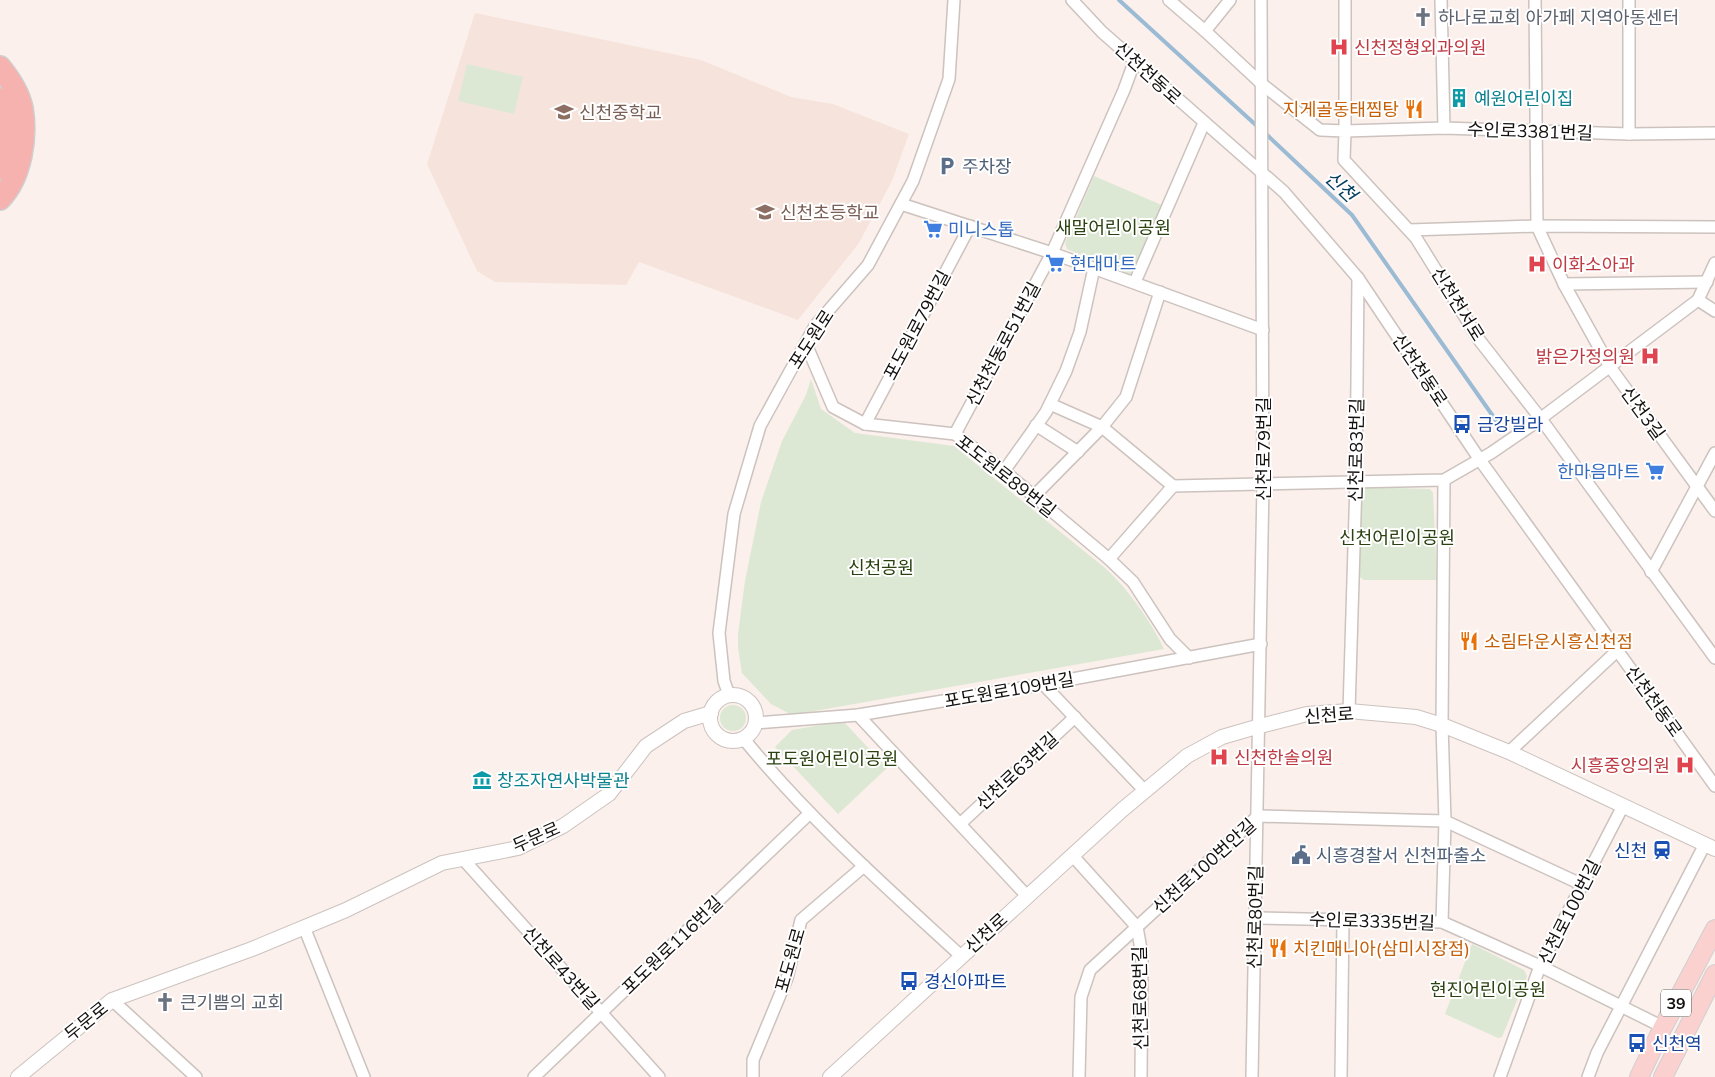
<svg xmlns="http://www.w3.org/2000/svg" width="1715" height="1077" font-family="Mulish,'Noto Sans KR',sans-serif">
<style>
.built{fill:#f6e4dc}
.green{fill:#dce8d3}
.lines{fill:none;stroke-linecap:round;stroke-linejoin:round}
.stream{stroke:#9bbbd4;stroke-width:4}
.minor-casing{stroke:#ccc2be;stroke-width:14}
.tertiary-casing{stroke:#ccc2be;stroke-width:16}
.primary-casing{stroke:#d0cfcf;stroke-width:20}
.motorway-casing{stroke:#d0cfcf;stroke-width:24}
.minor{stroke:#fff;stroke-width:11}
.tertiary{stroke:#fff;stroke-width:14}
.primary{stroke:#fad1cf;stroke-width:18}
.motorway{stroke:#f6b2af;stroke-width:21}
.labels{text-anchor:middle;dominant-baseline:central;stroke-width:4;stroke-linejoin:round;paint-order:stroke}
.shield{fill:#fff;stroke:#5a5857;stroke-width:1}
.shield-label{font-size:16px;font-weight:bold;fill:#14100f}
.worship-label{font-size:18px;fill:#5b616d;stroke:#fff;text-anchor:start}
.health-label{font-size:18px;fill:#be3a42;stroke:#fff;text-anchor:start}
.street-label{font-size:18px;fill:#14100f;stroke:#fff}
.culture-label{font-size:18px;fill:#0d838f;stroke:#fff;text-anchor:start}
.food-label{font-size:18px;fill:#c56008;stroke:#fff;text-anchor:start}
.education-label{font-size:18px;fill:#785e54;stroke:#fff;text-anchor:start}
.service-label{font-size:18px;fill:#4e5e75;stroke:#fff;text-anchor:start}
.park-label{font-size:18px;fill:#2b4210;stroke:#fff}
.shop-label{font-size:18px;fill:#366cbe;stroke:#fff;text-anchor:start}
.transit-label{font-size:18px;fill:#164399;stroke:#fff;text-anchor:start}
.water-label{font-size:19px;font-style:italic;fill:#063e60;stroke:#fff}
</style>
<rect width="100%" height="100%" fill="#fbf0ec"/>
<path class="built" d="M475,13L701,60L791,97L833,104L909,134L892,181L859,243L798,320L639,262L626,285L495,282L477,271L427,164Z"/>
<g class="green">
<path d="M467,64L523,77L514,114L458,101Z"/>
<path d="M1094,176L1164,206L1134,275L1129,276L1067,249L1065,243Z"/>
<path d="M811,379L821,409L855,433L954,446L1105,568C1129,590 1150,620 1164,649L792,715L771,704L742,673L738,648V634L745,581L761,502L782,441L806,395Z"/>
<path d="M1364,487L1430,489L1433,493L1437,580H1364L1360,577L1359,492Z"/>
<circle cx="733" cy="718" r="13"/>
<path d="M843,721L887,768L838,814L775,747L792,730Z"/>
<path d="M1472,944L1524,970L1527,976L1502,1037L1498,1038L1445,1014Z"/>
</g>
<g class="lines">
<g class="stream">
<path d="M1119,0L1258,127"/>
<path d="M1264,132L1352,215L1502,429"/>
</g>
<g class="minor-casing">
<g id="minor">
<path d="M1072,0L1102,32L1284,192L1358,278L1480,460L1715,786"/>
<path d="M1169,0L1205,31L1263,85L1320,130L1345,131L1344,160L1416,238L1480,341L1541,419L1715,658"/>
<path d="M1345,0V131L1444,128L1629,134L1715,133"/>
<path d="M1441,0L1444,128"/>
<path d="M1535,0L1537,226L1564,284L1610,367L1715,511"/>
<path d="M1629,0V134"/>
<path d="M1205,31L1230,0"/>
<path d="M901,204L1052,253L1263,330"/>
<path d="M1409,230L1537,226L1715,227"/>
<path d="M1135,282L1204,123"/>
<path d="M1564,284L1707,282"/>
<path d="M1698,300L1715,311"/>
<path d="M806,344L833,407L865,424L955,434L1004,471L1109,559L1133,582L1170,639L1189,658"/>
<path d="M1050,404L1102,427L1173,486"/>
<path d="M865,424L970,226"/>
<path d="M1036,425L1078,452"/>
<path d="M955,434L1052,253L1124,90L1135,60"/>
<path d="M1004,471L1046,412L1066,371L1080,332L1094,268"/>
<path d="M1034,496L1102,427L1126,397L1160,292"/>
<path d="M1109,559L1173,486L1444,480L1491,453L1532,425L1698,300L1715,263"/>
<path d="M1651,572L1715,453"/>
<path d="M1043,684L1145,791"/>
<path d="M729,695L724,681L719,633L734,514L760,426L815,326L868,265L913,181L949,79L954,0"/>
<path d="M1349,711L1356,482L1358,278"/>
<path d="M858,715L1027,896"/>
<path d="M755,723L858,715L1051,683L1261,644"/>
<path d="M743,738C808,818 886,887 961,956"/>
<path d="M1509,752L1618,650"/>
<path d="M960,824L1075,717"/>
<path d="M1072,855L1137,927L1142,955L1141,1077"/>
<path d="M463,859L659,1077"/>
<path d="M1256,918L1442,922L1540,966L1663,1027"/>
<path d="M1442,922L1445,821L1442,725L1444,480"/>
<path d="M304,927L364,1077"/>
<path d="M112,1000L196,1077"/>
<path d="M534,1077L810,813"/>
<path d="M753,1077V1060L787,978L801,920L864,866"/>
<path d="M1079,1077L1081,997L1090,970L1258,816L1445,821L1583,885"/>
<path d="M1252,1077L1263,484L1261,0"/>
<path d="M1341,1077L1343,920"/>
<path d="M1500,1077L1540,966L1623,806"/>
<path d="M1588,1077L1597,1053L1705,844"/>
</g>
</g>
<g class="tertiary-casing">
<g id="tertiary">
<circle cx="733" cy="718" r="23"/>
<path d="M18,1077L112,1000L252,949L346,910L442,863L518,848L563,826L609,794L646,746L684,721L711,713"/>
<path d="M830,1077L1122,810L1187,756L1222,737L1260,726L1307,714L1349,711L1416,717L1442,725L1509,752L1715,849"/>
</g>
</g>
<g class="primary-casing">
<g id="primary">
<path d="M1639,1077L1663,1027L1715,929"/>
<path d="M1663,1077L1715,974"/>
</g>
</g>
<g class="motorway-casing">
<g id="motorway">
<path d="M0,67C9,78 19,94 22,108C27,138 21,177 0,199"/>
<path d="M0,99C11,122 9,145 0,168"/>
</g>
</g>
<use href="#minor" class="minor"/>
<use href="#tertiary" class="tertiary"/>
<use href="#primary" class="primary"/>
<use href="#motorway" class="motorway"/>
</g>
<defs>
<g id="church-bare" transform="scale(1.5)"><path d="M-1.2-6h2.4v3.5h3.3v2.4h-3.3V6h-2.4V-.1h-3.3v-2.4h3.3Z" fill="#6b7280" stroke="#fff" stroke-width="2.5" paint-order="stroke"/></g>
<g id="hospital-bare" transform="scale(1.5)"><path d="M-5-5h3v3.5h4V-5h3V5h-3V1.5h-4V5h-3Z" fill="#e0444e" stroke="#fff" stroke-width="2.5" paint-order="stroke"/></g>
<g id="building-bare" transform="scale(1.5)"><path d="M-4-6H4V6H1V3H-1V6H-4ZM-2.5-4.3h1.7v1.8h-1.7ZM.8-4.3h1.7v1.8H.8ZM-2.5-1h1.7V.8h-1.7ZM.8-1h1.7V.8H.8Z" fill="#0f9aa8" stroke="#fff" stroke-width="2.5" paint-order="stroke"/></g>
<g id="restaurant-bare" transform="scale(1.5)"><path d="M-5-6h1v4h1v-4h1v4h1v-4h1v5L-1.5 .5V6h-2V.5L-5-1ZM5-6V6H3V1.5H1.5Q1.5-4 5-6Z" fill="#e8710a" stroke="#fff" stroke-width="2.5" paint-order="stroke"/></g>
<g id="school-bare" transform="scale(1.5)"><path d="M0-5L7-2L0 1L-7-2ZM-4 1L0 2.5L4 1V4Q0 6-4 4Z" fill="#8d6e63" stroke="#fff" stroke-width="2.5" paint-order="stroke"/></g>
<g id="parking-bare" transform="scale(1.5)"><path d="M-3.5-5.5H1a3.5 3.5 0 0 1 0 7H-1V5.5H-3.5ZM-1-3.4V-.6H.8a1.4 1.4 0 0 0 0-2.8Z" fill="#5c6f8a" stroke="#fff" stroke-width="2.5" paint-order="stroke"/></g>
<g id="supermarket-bare" transform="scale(1.5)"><path d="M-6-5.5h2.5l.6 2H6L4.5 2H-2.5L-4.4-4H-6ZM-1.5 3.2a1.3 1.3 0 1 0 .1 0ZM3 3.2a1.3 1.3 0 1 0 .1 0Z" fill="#3f7fe0" stroke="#fff" stroke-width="2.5" paint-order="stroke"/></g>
<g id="bus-bare" transform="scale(1.5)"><path d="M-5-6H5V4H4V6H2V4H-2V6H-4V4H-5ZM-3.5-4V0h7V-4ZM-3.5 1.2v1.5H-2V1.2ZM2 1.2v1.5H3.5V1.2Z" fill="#1a4fb4" stroke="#fff" stroke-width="2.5" paint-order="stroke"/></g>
<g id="museum-bare" transform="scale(1.5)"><path d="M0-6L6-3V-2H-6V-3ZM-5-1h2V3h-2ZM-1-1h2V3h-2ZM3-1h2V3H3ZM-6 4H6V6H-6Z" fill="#0f9aa8" stroke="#fff" stroke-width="2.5" paint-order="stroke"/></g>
<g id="station-bare" transform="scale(1.5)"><path d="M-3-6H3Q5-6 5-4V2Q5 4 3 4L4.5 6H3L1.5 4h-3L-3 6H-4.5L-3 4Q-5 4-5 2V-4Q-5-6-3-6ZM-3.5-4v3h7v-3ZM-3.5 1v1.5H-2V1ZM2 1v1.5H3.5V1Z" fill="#1a4fb4" stroke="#fff" stroke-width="2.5" paint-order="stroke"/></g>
<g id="civic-bare" transform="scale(1.5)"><path d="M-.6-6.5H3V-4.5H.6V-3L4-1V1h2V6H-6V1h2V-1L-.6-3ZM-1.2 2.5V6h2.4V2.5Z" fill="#5c6f8a" stroke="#fff" stroke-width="2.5" paint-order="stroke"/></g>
</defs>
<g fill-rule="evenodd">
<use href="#church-bare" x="1423" y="17"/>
<use href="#hospital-bare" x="1339" y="47"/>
<use href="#building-bare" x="1459" y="98"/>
<use href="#restaurant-bare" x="1414" y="109"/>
<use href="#school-bare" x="564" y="112"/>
<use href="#parking-bare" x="947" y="166"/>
<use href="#school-bare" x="765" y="212"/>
<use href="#supermarket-bare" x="933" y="229"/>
<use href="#supermarket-bare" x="1055" y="263"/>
<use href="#hospital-bare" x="1537" y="264"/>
<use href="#hospital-bare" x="1650" y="356"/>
<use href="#bus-bare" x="1462" y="424"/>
<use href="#supermarket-bare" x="1655" y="471"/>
<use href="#restaurant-bare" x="1469" y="641"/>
<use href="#hospital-bare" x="1219" y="757"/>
<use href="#hospital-bare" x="1685" y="765"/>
<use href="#museum-bare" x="482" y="780"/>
<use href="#station-bare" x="1662" y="850"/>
<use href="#civic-bare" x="1301" y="855"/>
<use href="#restaurant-bare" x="1278" y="948"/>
<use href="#bus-bare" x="909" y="981"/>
<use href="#church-bare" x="165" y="1002"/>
<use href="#bus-bare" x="1637" y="1043"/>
</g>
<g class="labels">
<rect class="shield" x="1661" y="989.5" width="30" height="27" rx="4"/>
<g class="shield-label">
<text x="1676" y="1003">39</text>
</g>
<g class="worship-label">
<text x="1438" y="17">하나로교회 아가페 지역아동센터</text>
<text x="180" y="1002">큰기쁨의 교회</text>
</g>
<g class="health-label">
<text x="1354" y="47">신천정형외과의원</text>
<text x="1552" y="264">이화소아과</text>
<text x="1635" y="356" text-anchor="end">밝은가정의원</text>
<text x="1234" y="757">신천한솔의원</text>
<text x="1670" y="765" text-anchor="end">시흥중앙의원</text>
</g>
<g class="street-label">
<text transform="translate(1148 73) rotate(42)">신천천동로</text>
<text transform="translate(1530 131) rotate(2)">수인로3381번길</text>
<text transform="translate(1458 304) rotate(58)">신천천서로</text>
<text transform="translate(917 325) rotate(-62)">포도원로79번길</text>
<text transform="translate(811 339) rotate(-57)">포도원로</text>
<text transform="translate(1003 344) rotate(-62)">신천천동로51번길</text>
<text transform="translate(1420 370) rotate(56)">신천천동로</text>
<text transform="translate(1643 413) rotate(54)">신천3길</text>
<text transform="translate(1263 449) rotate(-90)">신천로79번길</text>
<text transform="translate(1356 450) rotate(-89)">신천로83번길</text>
<text transform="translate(1006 476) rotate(38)">포도원로89번길</text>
<text transform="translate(1009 690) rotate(-10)">포도원로109번길</text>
<text transform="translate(1654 701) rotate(54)">신천천동로</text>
<text transform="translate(1329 715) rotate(-4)">신천로</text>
<text transform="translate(1017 771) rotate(-43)">신천로63번길</text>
<text transform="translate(536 837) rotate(-24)">두문로</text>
<text transform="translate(1204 866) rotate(-42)">신천로100번안길</text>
<text transform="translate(1569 912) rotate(-63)">신천로100번길</text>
<text transform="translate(1255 917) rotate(-89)">신천로80번길</text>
<text transform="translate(1372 921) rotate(2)">수인로3335번길</text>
<text transform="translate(986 933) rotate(-42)">신천로</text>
<text transform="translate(672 945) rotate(-44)">포도원로116번길</text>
<text transform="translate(790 960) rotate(-74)">포도원로</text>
<text transform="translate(561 968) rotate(48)">신천로43번길</text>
<text transform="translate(1140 998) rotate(-91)">신천로68번길</text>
<text transform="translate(86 1021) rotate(-39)">두문로</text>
</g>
<g class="culture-label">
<text x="1474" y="98">예원어린이집</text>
<text x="497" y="780">창조자연사박물관</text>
</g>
<g class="food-label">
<text x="1399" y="109" text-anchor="end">지게골동태찜탕</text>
<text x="1484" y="641">소림타운시흥신천점</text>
<text x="1293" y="948">치킨매니아(삼미시장점)</text>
</g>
<g class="education-label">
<text x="579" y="112">신천중학교</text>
<text x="780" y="212">신천초등학교</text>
</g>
<g class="service-label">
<text x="962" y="166">주차장</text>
<text x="1316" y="855">시흥경찰서 신천파출소</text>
</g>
<g class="park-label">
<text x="1113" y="227">새말어린이공원</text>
<text x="1397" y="537">신천어린이공원</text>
<text x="881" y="567">신천공원</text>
<text x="832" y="758">포도원어린이공원</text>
<text x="1488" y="989">현진어린이공원</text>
</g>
<g class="shop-label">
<text x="948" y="229">미니스톱</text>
<text x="1070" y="263">현대마트</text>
<text x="1640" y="471" text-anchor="end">한마음마트</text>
</g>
<g class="transit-label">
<text x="1477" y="424">금강빌라</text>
<text x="1647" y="850" text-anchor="end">신천</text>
<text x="924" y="981">경신아파트</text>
<text x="1652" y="1043">신천역</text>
</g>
<g class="water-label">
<text transform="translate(1341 186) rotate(43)">신천</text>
</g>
</g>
</svg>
